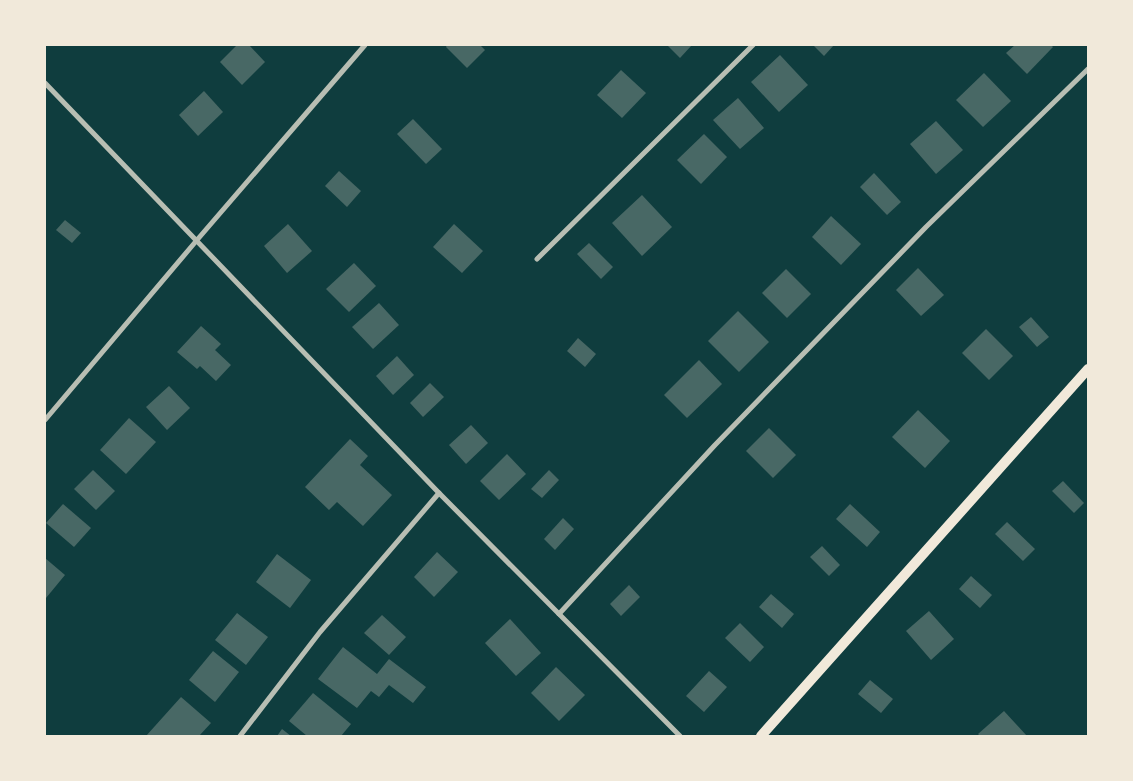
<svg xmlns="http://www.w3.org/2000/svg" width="1133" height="781" font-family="Overpass,sans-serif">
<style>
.building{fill:#486865}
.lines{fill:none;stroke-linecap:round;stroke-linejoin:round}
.minor{stroke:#b8beb3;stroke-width:5}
.secondary{stroke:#f1e9da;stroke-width:10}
</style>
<rect width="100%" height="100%" fill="#0f3d3e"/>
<g class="building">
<path d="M237,45H249L265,62L242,85L220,62Z"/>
<path d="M447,45H480L485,50L467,68L446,47Z"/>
<path d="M667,45H692L680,58Z"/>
<path d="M813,45H834L824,56Z"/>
<path d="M1015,45H1051L1053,47L1027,74L1006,53Z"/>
<path d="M780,55L808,85L779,112L751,82Z"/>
<path d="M621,70L646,93L622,118L597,95Z"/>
<path d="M984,73L1011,101L983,127L956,100Z"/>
<path d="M204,91L223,112L198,136L179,115Z"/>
<path d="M738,98L764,128L740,149L713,120Z"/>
<path d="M413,119L442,149L426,164L397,134Z"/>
<path d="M936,121L963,150L936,174L910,144Z"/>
<path d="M704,134L727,157L701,184L677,160Z"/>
<path d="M339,171L361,191L347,207L325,186Z"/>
<path d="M874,173L901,202L887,215L860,187Z"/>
<path d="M642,195L672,227L642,256L612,223Z"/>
<path d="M831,216L861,244L841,265L812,237Z"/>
<path d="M65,220L81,233L72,243L56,230Z"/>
<path d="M288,224L312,251L287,273L264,246Z"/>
<path d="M454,224L483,251L462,273L433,247Z"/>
<path d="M589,243L613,267L601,279L577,254Z"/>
<path d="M354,263L376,286L349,312L326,289Z"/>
<path d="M918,268L944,295L921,316L896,290Z"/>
<path d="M786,269L811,294L787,318L762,293Z"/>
<path d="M379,303L399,325L373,349L352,327Z"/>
<path d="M738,311L769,342L739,372L708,341Z"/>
<path d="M1031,317L1049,337L1037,347L1019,327Z"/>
<path d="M201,326L221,344L215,350L231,365L216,381L200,366L197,369L177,352Z"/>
<path d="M986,329L1013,356L989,380L962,353Z"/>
<path d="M578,338L596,354L585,367L567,351Z"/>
<path d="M397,356L414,375L393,395L376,376Z"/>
<path d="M699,360L722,384L687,418L664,395Z"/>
<path d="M430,383L444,397L423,417L410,403Z"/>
<path d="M169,386L190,408L167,430L146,407Z"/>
<path d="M918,410L950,441L925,468L892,437Z"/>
<path d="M129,418L156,442L126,474L100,450Z"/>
<path d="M471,425L488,443L466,464L449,445Z"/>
<path d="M769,428L796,455L773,478L746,451Z"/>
<path d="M350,439L368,456L360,465L392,495L363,526L337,502L329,510L305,487Z"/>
<path d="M507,454L526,474L499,500L480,481Z"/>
<path d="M93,470L115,491L96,510L74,489Z"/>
<path d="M549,470L559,480L542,498L531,489Z"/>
<path d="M1063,481L1084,503L1074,513L1052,491Z"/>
<path d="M63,504L91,528L74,547L46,523Z"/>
<path d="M850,504L880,532L867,547L836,519Z"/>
<path d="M563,518L574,529L555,550L544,539Z"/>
<path d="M1007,522L1035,549L1023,561L995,534Z"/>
<path d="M822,546L840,565L829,576L810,557Z"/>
<path d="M437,552L458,572L434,597L414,577Z"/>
<path d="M277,554L311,580L290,608L256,582Z"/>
<path d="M45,558L65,575L46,598L45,596Z"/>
<path d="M971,576L992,595L980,608L959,589Z"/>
<path d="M629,585L640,597L621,616L610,604Z"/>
<path d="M771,594L794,614L782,628L759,607Z"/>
<path d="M929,611L954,639L931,660L906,631Z"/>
<path d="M237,613L268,637L246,665L215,640Z"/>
<path d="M382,615L406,637L389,655L364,633Z"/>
<path d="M510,619L541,653L516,676L485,643Z"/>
<path d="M740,623L764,647L750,662L725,638Z"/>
<path d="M343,647L377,674L389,659L426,687L413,703L389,685L379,697L371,691L357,708L318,679Z"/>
<path d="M213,651L239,672L215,702L189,680Z"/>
<path d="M556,667L585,695L559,721L531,693Z"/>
<path d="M709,671L727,687L704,712L686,696Z"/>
<path d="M870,680L893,699L881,713L858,694Z"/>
<path d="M313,693L351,724L341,736H307L289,721Z"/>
<path d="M181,697L211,723L199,736H146Z"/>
<path d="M1004,711L1027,736H980L978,734Z"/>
<path d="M282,729L291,736H277Z"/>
</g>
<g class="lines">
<g class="minor">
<path d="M45,83L439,493L680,736"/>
<path d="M537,259L753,45"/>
<path d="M45,420L197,240L365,45"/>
<path d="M559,614L715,445L926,227L1088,69"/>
<path d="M240,736L320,632L439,493"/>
</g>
<path class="secondary" d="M761,736L1088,369"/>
</g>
<rect width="1133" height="781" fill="none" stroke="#f1e9da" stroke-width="92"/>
</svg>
